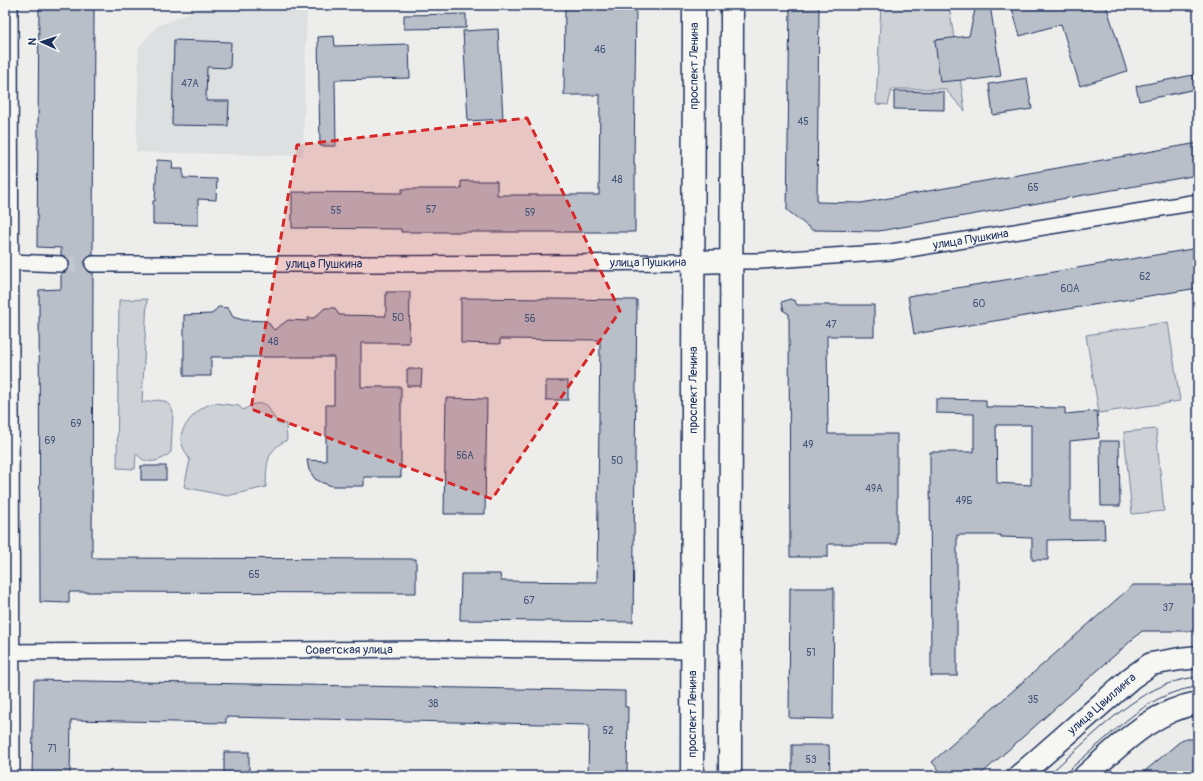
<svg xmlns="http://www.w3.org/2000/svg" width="1203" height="781" font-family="Pangolin,sans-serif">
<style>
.built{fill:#dde0e1}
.green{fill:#ced2d7;stroke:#74809a}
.building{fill:#b9bfc8;stroke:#1b2f5e;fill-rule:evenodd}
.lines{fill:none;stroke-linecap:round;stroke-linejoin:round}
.minor-tunnel{stroke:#c3c8d0;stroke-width:15;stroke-dasharray:15 8;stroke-linecap:butt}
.minor-casing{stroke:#1b2f5e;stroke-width:18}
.secondary-casing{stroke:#1b2f5e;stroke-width:25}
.primary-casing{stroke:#1b2f5e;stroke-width:25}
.minor{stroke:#f6f6f2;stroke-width:15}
.secondary{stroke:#f6f6f2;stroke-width:22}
.primary{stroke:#f6f6f2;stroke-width:22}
.tram{stroke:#1b2f5e;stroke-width:1}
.marked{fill:#d62828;fill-opacity:0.2;stroke:#d62828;stroke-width:3;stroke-dasharray:8 5;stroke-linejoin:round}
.labels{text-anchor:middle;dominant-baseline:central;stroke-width:3;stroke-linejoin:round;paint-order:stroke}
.number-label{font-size:10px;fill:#425378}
.street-label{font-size:12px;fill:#1b2f5e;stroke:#f6f6f2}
</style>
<rect width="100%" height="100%" fill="#edeeec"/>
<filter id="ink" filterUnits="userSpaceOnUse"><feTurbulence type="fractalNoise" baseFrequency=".025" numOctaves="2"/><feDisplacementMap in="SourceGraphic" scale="8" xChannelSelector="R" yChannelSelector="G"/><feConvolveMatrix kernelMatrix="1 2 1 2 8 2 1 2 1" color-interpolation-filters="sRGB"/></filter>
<g filter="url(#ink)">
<path class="built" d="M206,5H307L303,156L136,152L139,47L157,26L199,9Z"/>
<g class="green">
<path d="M881,5H944L950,12L965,111L945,89H892L888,105L876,104Z"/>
<path d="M147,299L142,403C155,400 167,396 173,412L171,452C164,459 154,464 144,460C141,459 138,455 136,454L135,469L117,468L119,300Z"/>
<path d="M1168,322L1180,401L1099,413L1086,335Z"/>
<path d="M215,403L239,406L243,410C253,404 255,402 267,405L278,424H286L287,440C265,451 267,464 266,487L227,496L184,487L190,460C177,440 178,432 194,415C201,408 206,405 215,403Z"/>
<path d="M1156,429L1164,511L1132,514L1124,432Z"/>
</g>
<g class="building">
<path d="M39,5H94L93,255L88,256L85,259L84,264L85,269L89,272L93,273L92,558L416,559V593L69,592V603L40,602L39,290L61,289V273L66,272L68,269L70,264L69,259L66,257L61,255V248L37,247Z"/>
<path d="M565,5H636L634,165H635V232H401V229L292,228V192L402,193V189H461V181H497V195H599L600,95H564Z"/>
<path d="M790,5H819L817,202L861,203L1198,143V175L879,231L812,230L787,210Z"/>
<path d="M976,5H990L1001,76L974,80L973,79L940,82L935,40L969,36Z"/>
<path d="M1011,5H1106L1127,71L1080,86L1061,24L1020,36Z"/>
<path d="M466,14V28L404,29V15Z"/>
<path d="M498,29L503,119L468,121L463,31Z"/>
<path d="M334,36L335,46L409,44L410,78L335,80L336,146H320L318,37Z"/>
<path d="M174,40L231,42L230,68L207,67L206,101H229L228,126L172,125Z"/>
<path d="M1193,75L1196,89L1139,101L1136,86Z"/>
<path d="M1027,78L1032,109L993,115L989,84Z"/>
<path d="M894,91L944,92V110L894,109Z"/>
<path d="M157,160L173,161L172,169H183V178L217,179L216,200L198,199V225L153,224V201H155Z"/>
<path d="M1198,248V288L914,334L908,296Z"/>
<path d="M386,292H410L409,343H361V387H401V477H364V486H332L323,483L315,479L309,470L307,460L326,461V405H334V357H211V376H184V315L212,314L218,307L228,308L233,317L243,320L267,321L274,330L288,320L308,321V318H314L325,308H335L339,315L386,316Z"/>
<path d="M461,298L637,300L633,622L460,620L461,574H500L501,581L597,582L600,340L500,339V344L461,343Z"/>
<path d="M790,299L795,301L797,305H874V336H827L828,434H897V544H828V557H790L789,314L784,311L782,302Z"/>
<path d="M407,369H422L421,386H407Z"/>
<rect x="546" y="381" width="22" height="19"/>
<path d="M446,398L487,399L485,514H444Z"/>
<path d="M936,399L986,400V407L1065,408V414L1097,411L1099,438L1070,441V520H1104L1105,539L1048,540V560H1032V538L1001,537V535H957V676H931L930,452H974V414L936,413ZM996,425H1031V485L997,483Z"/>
<path d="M1100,441H1119L1120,506H1101Z"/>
<rect x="141" y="466" width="25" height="14"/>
<path d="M1133,585H1198V631H1142L979,776H944L932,762Z"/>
<path d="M790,588H834L833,719L789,718Z"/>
<path d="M34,680L625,691V707H628L627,776H588L589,725L226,717V723L71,720L70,776H32Z"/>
<path d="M1183,739H1198V776H1139Z"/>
<path d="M792,745H829L830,776H792Z"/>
<rect x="224" y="752" width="25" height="21"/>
</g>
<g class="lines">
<path class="minor-tunnel" d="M61,264H93"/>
<g class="minor-casing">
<g id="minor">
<path d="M10,5L12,776"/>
<path id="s1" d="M731,261H760L891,252L1198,202"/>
<path d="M10,262L61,264"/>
<path id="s2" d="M93,264H378L693,262"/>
<path id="s3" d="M5,652L436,649L692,651"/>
</g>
</g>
<g class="secondary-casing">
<g id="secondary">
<path id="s4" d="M1019,776L1131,678L1151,664L1180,659L1198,657"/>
<path d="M1085,776C1119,746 1152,711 1198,703"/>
</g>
</g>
<g class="primary-casing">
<g id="primary">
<path d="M693,262L731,261"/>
<path id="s5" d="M692,776L694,5"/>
<path d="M730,776L732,5"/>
</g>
</g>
<use href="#minor" class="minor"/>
<use href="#secondary" class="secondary"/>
<use href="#primary" class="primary"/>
<g class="tram">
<path d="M1047,776C1063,762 1079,747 1095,733C1126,706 1155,681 1198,677"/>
<path d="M1062,776C1077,763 1092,750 1106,738C1134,713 1160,691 1198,687"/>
</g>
</g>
</g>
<path class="marked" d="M527,118L620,311L492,499L251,409L297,145Z"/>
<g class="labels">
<g class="number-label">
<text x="600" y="50">46</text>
<text x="190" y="84">47А</text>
<text x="803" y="122">45</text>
<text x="617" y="180">48</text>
<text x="1033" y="188">65</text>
<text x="431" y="210">57</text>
<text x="336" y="211">55</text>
<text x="530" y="213">59</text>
<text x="1145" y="277">62</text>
<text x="1070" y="289">60А</text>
<text x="979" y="304">60</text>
<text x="398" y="318">50</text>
<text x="530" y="319">56</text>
<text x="831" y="325">47</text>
<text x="273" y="342">48</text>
<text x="76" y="424">69</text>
<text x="50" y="441">69</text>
<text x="808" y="445">49</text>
<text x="465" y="456">56А</text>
<text x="617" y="461">50</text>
<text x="874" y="489">49А</text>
<text x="964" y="501">49Б</text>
<text x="254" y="575">65</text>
<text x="529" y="601">67</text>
<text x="1168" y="608">37</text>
<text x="811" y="653">51</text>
<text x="1033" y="700">35</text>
<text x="433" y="704">38</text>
<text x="608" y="731">52</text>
<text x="52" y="749">71</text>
<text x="811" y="760">53</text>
</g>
<g class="street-label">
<text stroke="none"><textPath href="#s5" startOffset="710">проспект Ленина</textPath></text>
<text stroke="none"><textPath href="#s1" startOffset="241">улица Пушкина</textPath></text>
<text stroke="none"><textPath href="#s2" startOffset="555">улица Пушкина</textPath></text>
<text stroke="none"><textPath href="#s2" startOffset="231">улица Пушкина</textPath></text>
<text stroke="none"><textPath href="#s5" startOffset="386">проспект Ленина</textPath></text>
<text stroke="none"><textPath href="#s3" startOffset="344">Советская улица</textPath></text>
<text stroke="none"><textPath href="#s4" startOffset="110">улица Цвиллинга</textPath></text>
<text stroke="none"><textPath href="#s5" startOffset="62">проспект Ленина</textPath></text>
</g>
</g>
<rect width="1203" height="781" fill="none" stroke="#f6f6f2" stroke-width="20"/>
<rect x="10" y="10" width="1183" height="761" fill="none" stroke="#1b2f5e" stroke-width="1.5" filter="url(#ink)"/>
<g transform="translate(42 42) rotate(273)" stroke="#f6f6f2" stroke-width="3" paint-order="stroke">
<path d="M0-3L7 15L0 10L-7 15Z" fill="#1b2f5e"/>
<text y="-6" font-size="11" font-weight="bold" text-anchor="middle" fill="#1b2f5e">N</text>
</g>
</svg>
